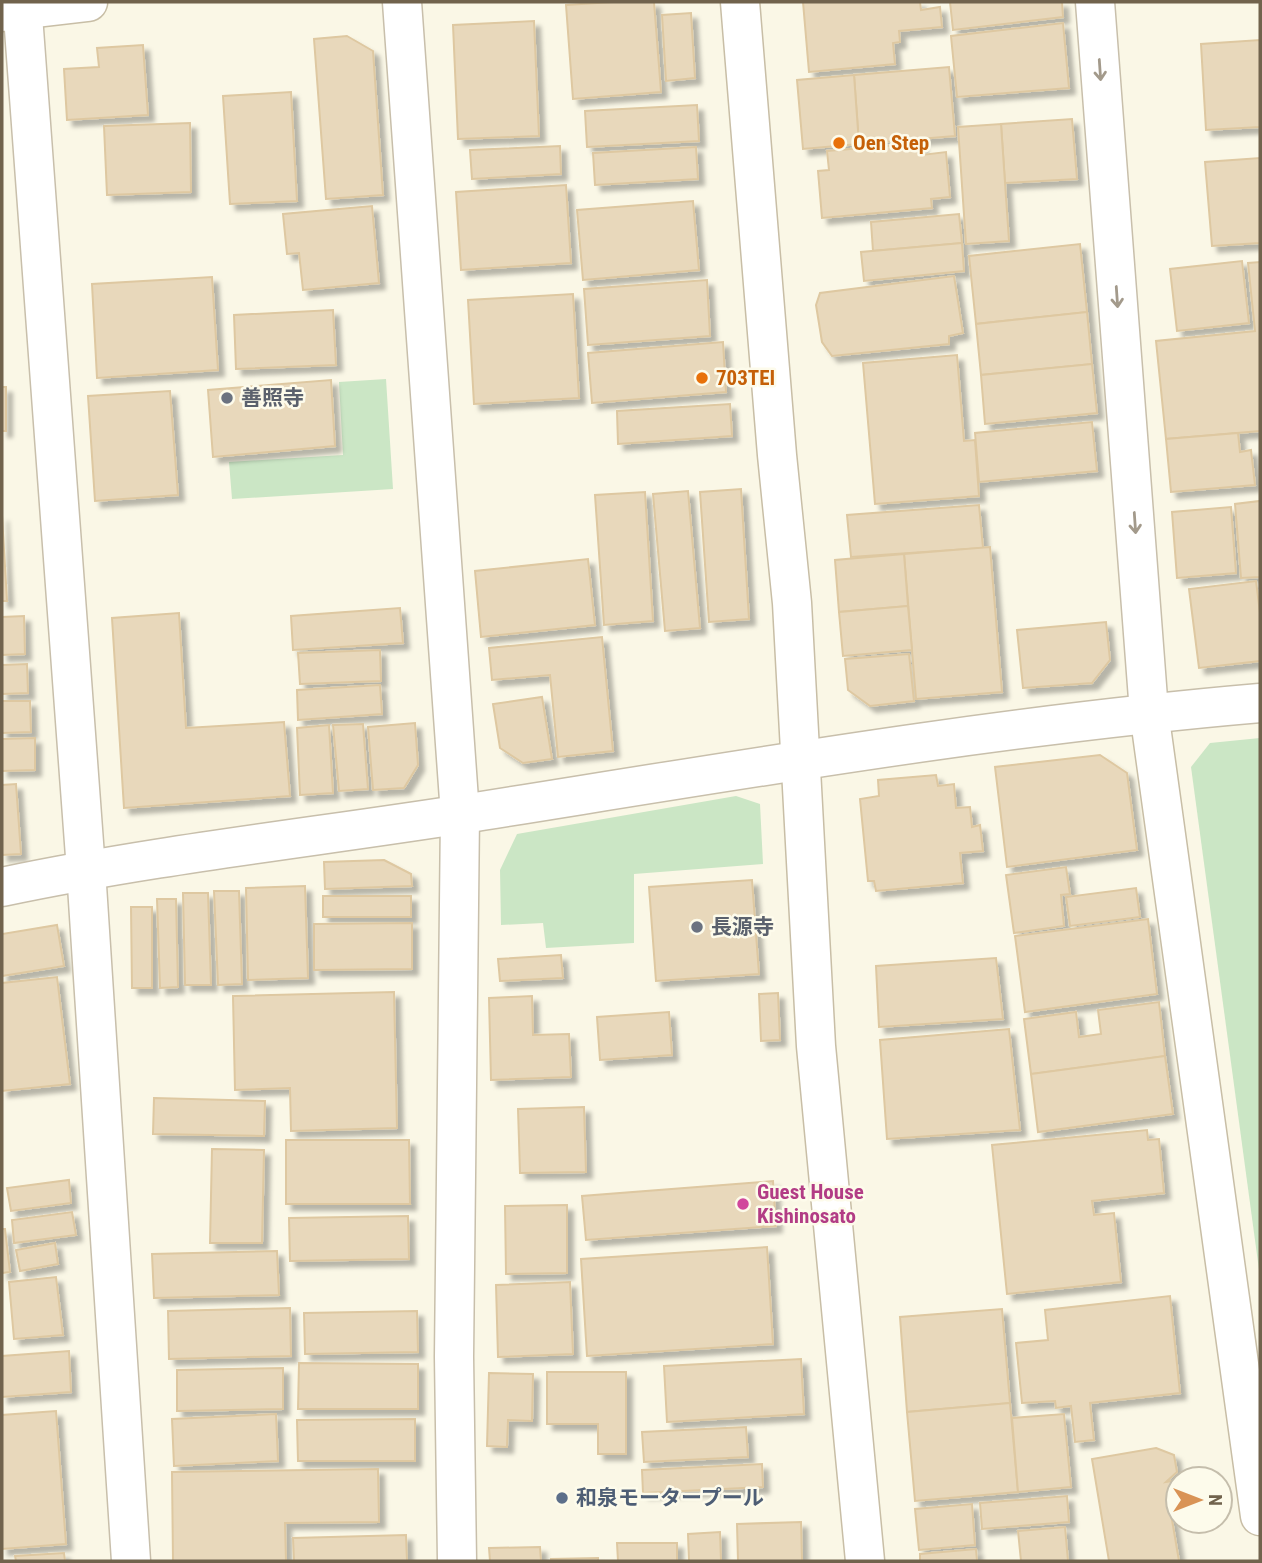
<svg xmlns="http://www.w3.org/2000/svg" width="1262" height="1563" font-family="'Roboto Condensed','Noto Sans JP',sans-serif">
<style>
.green{fill:#cbe6c5}
.building{fill:#e8d8bb;stroke:#dec8a1;stroke-width:2;filter:url(#shadow)}
.lines{fill:none;stroke-linecap:round;stroke-linejoin:round}
.street-casing{stroke:#c8bfab;stroke-width:41}
.secondary-casing{stroke:#c8bea6;stroke-width:41}
.street{stroke:#fff;stroke-width:38}
.secondary{stroke:#fff;stroke-width:38}
.oneway{stroke:#a39a8b}
.food-dot{fill:#e8710a;stroke:#fdfbeb;stroke-width:2.5}
.worship-dot{fill:#6b7280;stroke:#fdfbeb;stroke-width:2.5}
.hotel-dot{fill:#d1479c;stroke:#fdfbeb;stroke-width:2.5}
.service-dot{fill:#5c6f8a;stroke:#fdfbeb;stroke-width:2.5}
.labels{text-anchor:middle;dominant-baseline:central;stroke-width:5;stroke-linejoin:round;paint-order:stroke}
.food-label{font-size:21px;font-weight:bold;fill:#c56008;stroke:#fdfbeb;text-anchor:start}
.worship-label{font-size:21px;font-weight:bold;fill:#5b616d;stroke:#fdfbeb;text-anchor:start}
.hotel-label{font-size:21px;font-weight:bold;fill:#b23c85;stroke:#fdfbeb;text-anchor:start}
.service-label{font-size:21px;font-weight:bold;fill:#4e5e75;stroke:#fdfbeb;text-anchor:start}
</style>
<defs>
<filter id="shadow"><feDropShadow dx="6" dy="6" stdDeviation="2" flood-color="#0004"/></filter>
</defs>
<rect width="100%" height="100%" fill="#faf7e6"/>
<g class="green">
<path d="M386,379L393,489L232,499L229,462L343,455L339,382Z"/>
<path d="M1260,738V1277L1191,767L1210,743Z"/>
<path d="M736,796L760,804L763,864L634,874V943L546,948L543,923L501,925L500,870L517,834Z"/>
</g>
<g class="building">
<path d="M613,2H654L661,92L573,99L566,5Z"/>
<path d="M803,2H920L921,10L940,7L942,27L899,31L900,42L893,43L895,64L809,72Z"/>
<path d="M950,2H1062L1063,17L953,30Z"/>
<path d="M691,13L695,78L666,81L662,15Z"/>
<path d="M534,21L539,136L458,139L453,25Z"/>
<path d="M1063,23L1069,88L957,97L951,36Z"/>
<path d="M347,36L373,51L383,195L326,199L314,39Z"/>
<path d="M1260,40V127L1206,130L1201,44Z"/>
<path d="M143,45L148,115L67,120L64,69L99,67L97,48Z"/>
<path d="M949,67L955,136L859,144L854,75Z"/>
<path d="M854,75L859,144L803,149L797,80Z"/>
<path d="M291,92L297,201L230,204L223,96Z"/>
<path d="M697,105L699,141L587,147L585,111Z"/>
<path d="M1072,119L1077,179L1005,183L1001,124Z"/>
<path d="M190,123L191,192L107,195L104,126Z"/>
<path d="M1001,124L1009,241L966,244L958,127Z"/>
<path d="M921,143L922,155L946,152L950,197L931,199L932,208L822,218L818,171L829,170L827,151Z"/>
<path d="M560,146L561,174L472,179L470,150Z"/>
<path d="M696,147L698,179L595,185L593,153Z"/>
<path d="M1260,158V243L1212,246L1205,162Z"/>
<path d="M566,185L571,263L461,270L456,192Z"/>
<path d="M693,201L699,270L583,280L577,210Z"/>
<path d="M372,206L379,283L303,290L299,253L287,254L283,214Z"/>
<path d="M959,214L962,243L873,251L871,222Z"/>
<path d="M962,243L964,271L864,281L861,252Z"/>
<path d="M1080,244L1087,312L976,324L969,256Z"/>
<path d="M1242,261L1249,323L1177,331L1170,269Z"/>
<path d="M1260,262V431L1166,439L1156,341L1255,331L1248,263Z"/>
<path d="M954,276L963,333L949,336V344L832,356L822,342L816,305L820,293Z"/>
<path d="M212,277L218,370L97,378L92,284Z"/>
<path d="M707,280L710,336L588,345L584,289Z"/>
<path d="M573,294L579,398L474,404L468,300Z"/>
<path d="M333,310L336,365L236,369L234,315Z"/>
<path d="M1087,312L1092,364L981,375L976,324Z"/>
<path d="M723,342L726,392L592,403L588,353Z"/>
<path d="M957,355L964,441L975,440L979,496L875,504L863,363Z"/>
<path d="M1092,364L1097,413L985,424L981,375Z"/>
<path d="M331,380L335,446L213,457L208,390Z"/>
<rect x="2" y="387" width="4" height="44"/>
<path d="M170,391L178,495L95,501L88,396Z"/>
<path d="M730,404L732,436L618,444L617,411Z"/>
<path d="M1092,422L1097,471L979,482L975,433Z"/>
<path d="M1238,433L1240,452L1251,450L1255,485L1171,492L1166,439Z"/>
<path d="M741,489L749,619L709,622L700,492Z"/>
<path d="M688,491L700,628L665,631L653,494Z"/>
<path d="M645,492L653,621L604,625L595,495Z"/>
<path d="M1260,501V577L1241,578L1235,504Z"/>
<path d="M979,505L983,548L851,557L847,515Z"/>
<path d="M1231,507L1236,573L1177,578L1172,512Z"/>
<path d="M2,515L7,601H2Z"/>
<path d="M990,547L1002,692L916,699L904,554Z"/>
<path d="M904,554L908,606L839,612L835,560Z"/>
<path d="M588,559L595,625L481,637L475,571Z"/>
<path d="M1256,581L1260,613V661L1199,668L1189,589Z"/>
<path d="M908,606L912,650L843,656L839,612Z"/>
<path d="M400,608L403,643L293,650L291,616Z"/>
<path d="M179,613L186,728L284,722L290,796L124,808L112,618Z"/>
<path d="M24,616L25,654L2,655V617Z"/>
<path d="M1106,622L1110,660L1092,683L1023,688L1017,630Z"/>
<path d="M602,637L613,751L558,757L550,675L492,680L489,648Z"/>
<path d="M380,650L381,681L300,684L298,653Z"/>
<path d="M909,654L914,701L870,706L848,690L845,659Z"/>
<path d="M27,664L28,693L2,694V665Z"/>
<path d="M380,685L382,714L298,720L297,690Z"/>
<path d="M542,697L552,759L523,763L500,748L493,704Z"/>
<path d="M2,701H30L31,732L2,733Z"/>
<path d="M415,723L418,765L404,788L373,790L368,727Z"/>
<path d="M363,724L368,789L339,791L333,725Z"/>
<path d="M329,725L333,793L300,795L297,728Z"/>
<path d="M35,738V770L2,771V739Z"/>
<path d="M1100,755L1127,773L1137,850L1007,867L995,767Z"/>
<path d="M936,775L938,786L954,784L956,808L970,807L972,827L980,825L983,851L960,853L963,883L876,891L874,881H868L860,799L879,796L878,780Z"/>
<path d="M16,784L21,854L2,855V785Z"/>
<path d="M384,860L411,874L412,886L325,889L324,862Z"/>
<path d="M1066,867L1070,894L1061,895L1064,926L1014,933L1006,875Z"/>
<path d="M752,880L759,974L656,981L649,887Z"/>
<path d="M305,886L308,978L248,980L246,888Z"/>
<path d="M1136,888L1140,917L1070,926L1066,897Z"/>
<path d="M214,891H239L242,984L218,985Z"/>
<path d="M183,893H208L211,985H185Z"/>
<rect x="323" y="896" width="88" height="21"/>
<path d="M157,899H176L178,987L160,988Z"/>
<path d="M131,907H152V988H132Z"/>
<path d="M1148,919L1157,994L1025,1012L1015,936Z"/>
<path d="M412,923V969L314,970V924Z"/>
<path d="M57,925L64,966L2,976V934Z"/>
<path d="M561,955L563,978L500,981L498,959Z"/>
<path d="M996,958L1003,1019L879,1027L876,966Z"/>
<path d="M57,977L70,1084L2,1091V983Z"/>
<path d="M394,992L397,1128L291,1131L290,1088L235,1090L233,996Z"/>
<path d="M778,993L780,1040L761,1041L759,994Z"/>
<path d="M532,996L533,1035L569,1034L571,1077L491,1080L489,998Z"/>
<path d="M1159,1002L1165,1056L1031,1074L1024,1019L1076,1012L1079,1037L1101,1034L1098,1010Z"/>
<path d="M669,1012L672,1055L600,1060L597,1017Z"/>
<path d="M1009,1029L1020,1130L887,1139L880,1040Z"/>
<path d="M1165,1056L1173,1114L1038,1132L1031,1074Z"/>
<path d="M154,1098L265,1101L264,1136L153,1134Z"/>
<path d="M584,1107L586,1172L520,1173L518,1109Z"/>
<path d="M1147,1130L1148,1140L1159,1139L1164,1193L1092,1201L1094,1215L1114,1213L1121,1282L1007,1294L992,1145Z"/>
<path d="M286,1140H409L410,1204H286Z"/>
<path d="M212,1149L264,1150L262,1243H210Z"/>
<path d="M69,1180L71,1203L11,1211L7,1188Z"/>
<path d="M773,1181L776,1226L586,1240L582,1196Z"/>
<path d="M567,1205V1273L506,1274L505,1206Z"/>
<path d="M72,1212L76,1235L14,1243L12,1220Z"/>
<path d="M408,1216L409,1259L290,1261L289,1218Z"/>
<path d="M2,1229H5L10,1272L2,1273Z"/>
<path d="M55,1243L58,1264L20,1271L16,1250Z"/>
<path d="M767,1247L773,1344L587,1356L581,1259Z"/>
<path d="M277,1251L279,1295L154,1298L152,1254Z"/>
<path d="M56,1277L63,1335L14,1339L9,1282Z"/>
<path d="M570,1282L573,1354L498,1357L496,1285Z"/>
<path d="M1170,1296L1180,1393L1090,1403L1094,1440L1075,1442L1071,1406L1056,1408L1055,1401L1022,1403L1016,1343L1048,1340L1045,1310Z"/>
<path d="M290,1308L291,1356L169,1359L168,1311Z"/>
<path d="M1002,1309L1010,1403L907,1412L900,1317Z"/>
<path d="M417,1311L418,1352L305,1354L304,1313Z"/>
<path d="M69,1351L71,1392L2,1397V1356Z"/>
<path d="M801,1359L804,1414L667,1422L664,1366Z"/>
<path d="M299,1363L418,1364V1409H298Z"/>
<path d="M283,1368V1409L177,1411V1370Z"/>
<path d="M547,1372H626V1454H598V1424H547Z"/>
<path d="M489,1373L533,1374L532,1421L508,1420L507,1447L487,1446Z"/>
<path d="M1010,1403L1018,1492L915,1501L907,1412Z"/>
<path d="M56,1411L66,1544L2,1549V1415Z"/>
<path d="M276,1414L278,1461L174,1466L172,1419Z"/>
<path d="M1064,1414L1071,1487L1018,1492L1012,1418Z"/>
<path d="M415,1419V1461H298L297,1420Z"/>
<path d="M746,1427L748,1457L644,1462L642,1432Z"/>
<path d="M1156,1448L1174,1455L1177,1472L1166,1482L1178,1480V1506L1170,1508L1179,1561H1109L1092,1459Z"/>
<path d="M762,1464L763,1487L643,1493L642,1470Z"/>
<path d="M378,1469L379,1522L285,1523L286,1561H173L172,1472Z"/>
<path d="M1067,1496L1069,1522L982,1529L980,1503Z"/>
<path d="M972,1504L975,1545L919,1550L915,1509Z"/>
<path d="M801,1522L802,1561H738L737,1524Z"/>
<path d="M1065,1527L1068,1561H1021L1018,1531Z"/>
<path d="M720,1532L721,1561H689L688,1534Z"/>
<path d="M406,1535L407,1561H294L293,1538Z"/>
<path d="M617,1543H677V1561H618Z"/>
<path d="M540,1547L541,1561H490L489,1548Z"/>
<path d="M976,1549L977,1561H920V1554Z"/>
<path d="M64,1553L65,1561H16L15,1556Z"/>
<path d="M598,1558V1561H551V1559Z"/>
</g>
<g class="lines">
<g class="street-casing">
<g id="street">
<path d="M22,2L86,870L131,1561"/>
<path d="M402,2L460,814L454,1357L457,1561"/>
<path d="M1095,2L1149,712"/>
<path d="M2,887C154,855 309,838 463,814C728,772 992,726 1260,703"/>
</g>
</g>
<g class="secondary-casing">
<g id="secondary">
<path d="M740,2L777,455L792,603L816,1046L865,1561"/>
<path d="M2,12L88,2"/>
<path d="M1149,712L1260,1516"/>
</g>
</g>
<use href="#street" class="street"/>
<use href="#secondary" class="secondary"/>
</g>
<defs><path id="oneway-shaft" d="M-6 0H5M1.5-3L5.5 0L1.5 3" fill="none" stroke-width="1.6" stroke-linecap="round" stroke-linejoin="round" transform="scale(1.75)"/></defs>
<g class="oneway">
<use href="#oneway-shaft" transform="translate(1100 70) rotate(86)"/>
<use href="#oneway-shaft" transform="translate(1117 297) rotate(86)"/>
<use href="#oneway-shaft" transform="translate(1135 523) rotate(86)"/>
</g>
<g class="food-dot">
<circle cx="839" cy="143" r="7"/>
<circle cx="702" cy="378" r="7"/>
</g>
<g class="worship-dot">
<circle cx="227" cy="398" r="7"/>
<circle cx="697" cy="927" r="7"/>
</g>
<circle class="hotel-dot" cx="743" cy="1204" r="7"/>
<circle class="service-dot" cx="562" cy="1498" r="7"/>
<g class="labels">
<g class="food-label">
<text x="853" y="143">Oen Step</text>
<text x="716" y="378">703TEI</text>
</g>
<g class="worship-label">
<text x="241" y="398">善照寺</text>
<text x="711" y="927">長源寺</text>
</g>
<g class="hotel-label">
<text x="757" y="1192">Guest House<tspan x="757" dy="24">Kishinosato</tspan></text>
</g>
<g class="service-label">
<text x="576" y="1498">和泉モータープール</text>
</g>
</g>
<rect width="1262" height="1563" fill="none" stroke="#71634d" stroke-width="7"/>
<g transform="translate(1199 1500) rotate(90)"><circle r="33" fill="#fdfbeb" stroke="#c5beac" stroke-width="2"/>
<path d="M0-5L12 26L0 18L-12 26Z" fill="#d99355"/>
<text y="-10" font-size="19" font-weight="bold" text-anchor="middle" fill="#71634d">N</text>
</g>
</svg>
